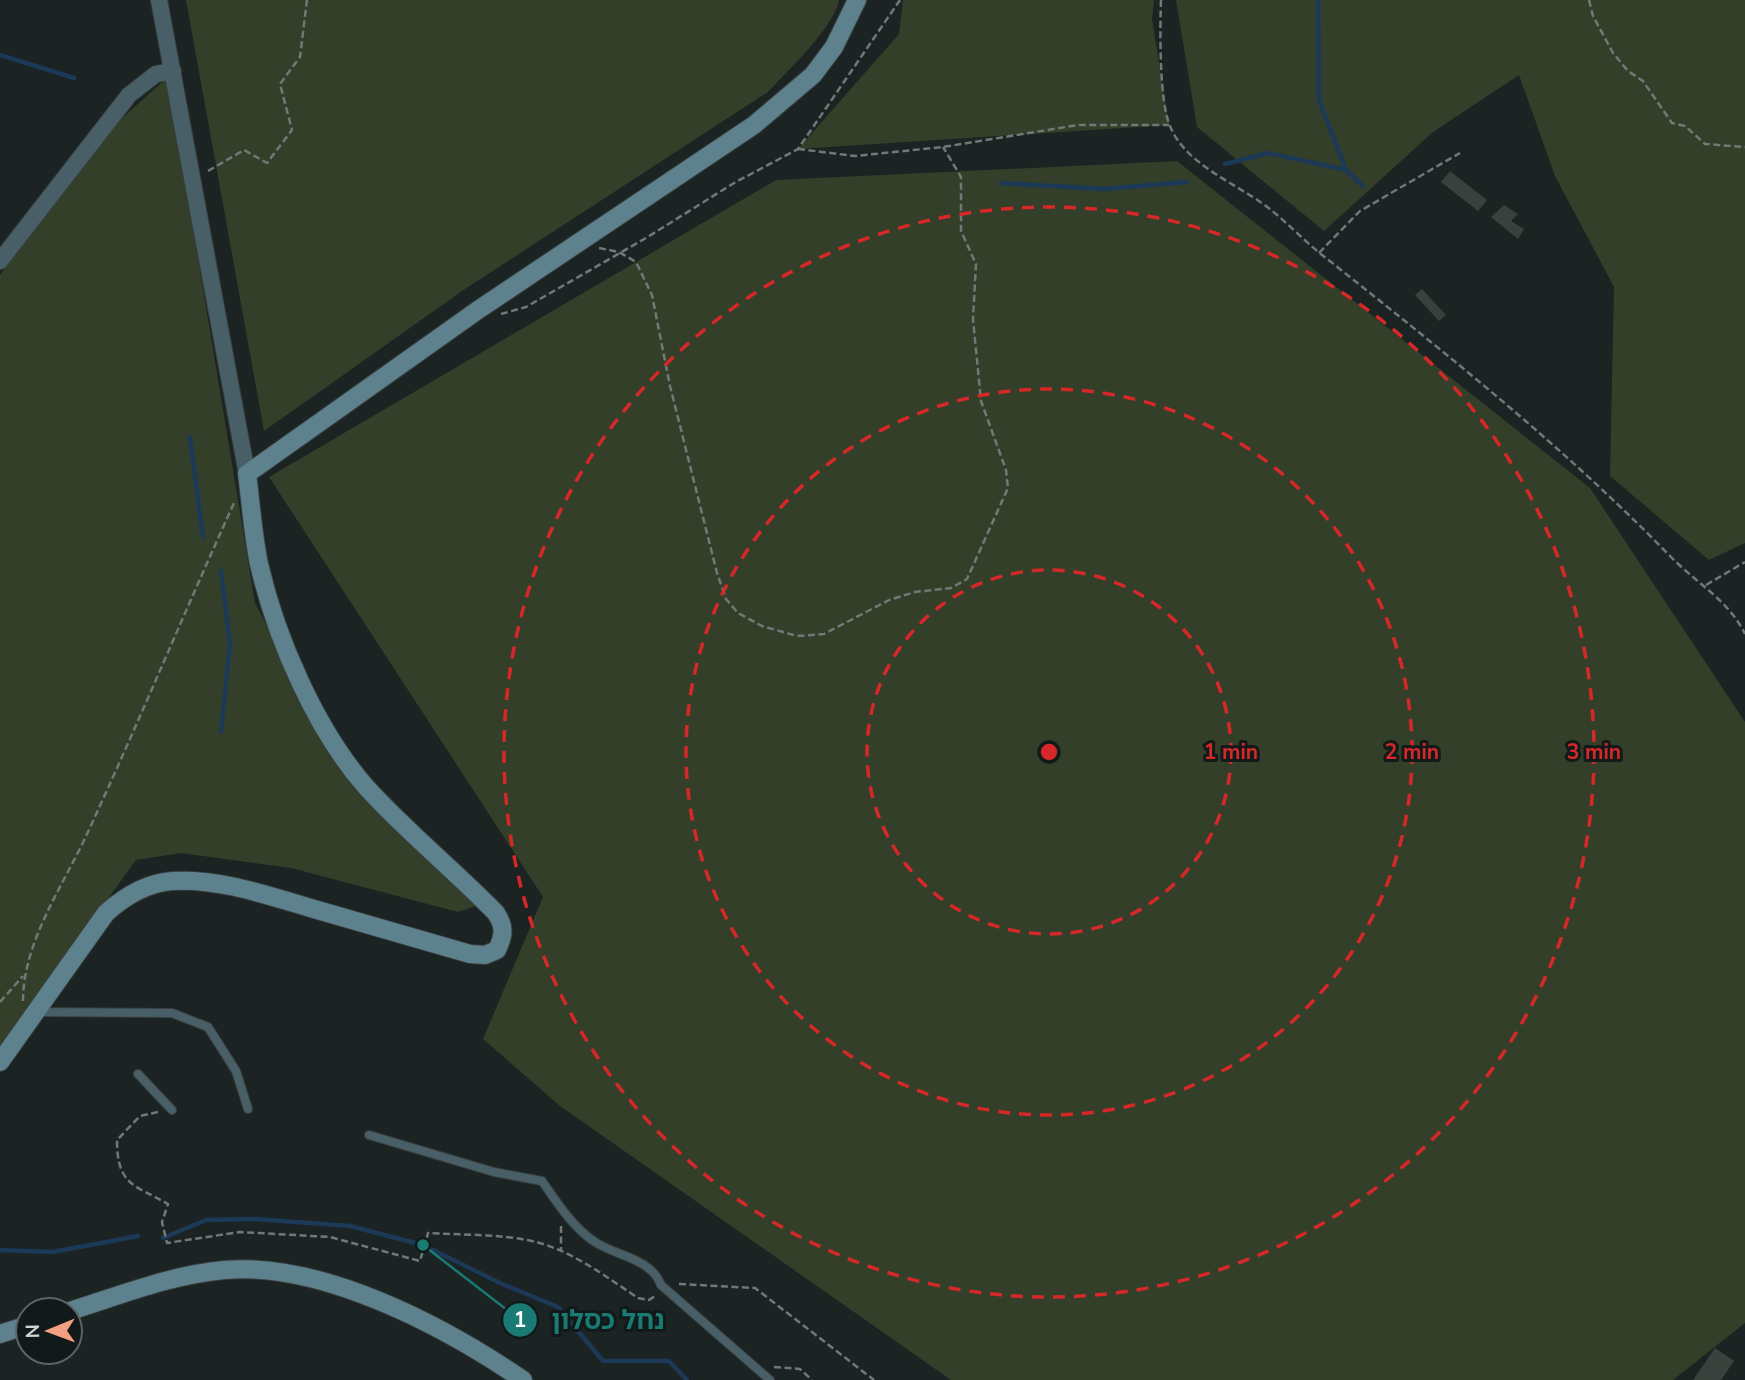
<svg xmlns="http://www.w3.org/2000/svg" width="1745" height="1380" font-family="'Nunito Sans','Noto Sans Hebrew',sans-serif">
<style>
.green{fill:#333f28}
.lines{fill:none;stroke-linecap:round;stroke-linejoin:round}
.stream{stroke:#1c3958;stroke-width:4.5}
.building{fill:#3a413d}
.lane-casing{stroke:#383f3f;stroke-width:10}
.street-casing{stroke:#383f3f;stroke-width:18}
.secondary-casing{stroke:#383f3f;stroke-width:20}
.path{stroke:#727878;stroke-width:2.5;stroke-dasharray:7 3.5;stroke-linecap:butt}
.lane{stroke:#495f67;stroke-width:8}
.street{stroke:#495f67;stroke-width:16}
.secondary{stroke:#5e818e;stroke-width:18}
.ring{fill:none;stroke:#d62828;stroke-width:3.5;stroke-dasharray:12 9}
.centre{fill:#d62828;stroke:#121a19;stroke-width:3.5}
.ring-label{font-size:21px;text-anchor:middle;font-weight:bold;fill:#d62828;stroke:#121a19;stroke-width:6;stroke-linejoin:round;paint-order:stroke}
.leader{fill:none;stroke:#197b73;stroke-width:2.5}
.callout-dot{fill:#197b73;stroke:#121a19;stroke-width:2.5}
.mark-label{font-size:21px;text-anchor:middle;font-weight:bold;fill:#fff}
.callout-label{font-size:26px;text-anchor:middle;font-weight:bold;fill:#197b73;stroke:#121a19;stroke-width:6;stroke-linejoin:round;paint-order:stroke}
</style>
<rect width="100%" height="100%" fill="#1b2323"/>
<g class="green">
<path d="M186,0H839C834,28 788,70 768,92L465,289L264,431Z"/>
<path d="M903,0H1154L1152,19L1169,125L798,149L899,34Z"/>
<path d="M1176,0H1745V543L1709,560L1610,476L1614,287L1555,176L1519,75L1433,132L1324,231L1197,127Z"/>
<path d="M168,77L255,603L339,762L476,906L458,912L291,868L181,853L136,860L0,1048V275L111,128Z"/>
<path d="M1177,161L1590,488L1745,722V1323L1673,1380H951L560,1106L483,1039L543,897L269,477L776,180Z"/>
</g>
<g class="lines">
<g class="stream">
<path d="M1318,0L1319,100L1346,170L1363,186"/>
<path d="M0,55L74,78"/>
<path d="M1225,164L1269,153L1346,170"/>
<path d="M1001,183L1104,189L1187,182"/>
<path d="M190,437L203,537"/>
<path d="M221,571L230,644L221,732"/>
<path d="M163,1238L206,1220L255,1219L350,1226L423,1245L500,1283L558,1307L603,1361H669L687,1380"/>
<path d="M0,1250L53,1252L138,1236"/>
</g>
</g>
<g class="building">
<path d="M1450,171L1487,200L1478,211L1441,182Z"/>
<path d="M1504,205L1518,214L1511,221L1524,229L1518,239L1491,217Z"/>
<path d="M1422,289L1446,315L1439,321L1415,295Z"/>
<path d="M1715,1348L1734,1361L1721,1380H1693Z"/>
</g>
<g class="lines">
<g class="lane-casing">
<g id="lane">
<path d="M36,1012L172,1013L208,1027L236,1071L248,1109"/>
<path d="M138,1074L172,1110"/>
<path d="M369,1135L494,1172L542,1181C556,1201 573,1228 595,1242C616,1256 651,1258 661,1285L770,1380"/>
</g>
</g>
<g class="street-casing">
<g id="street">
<path d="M159,0L247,474"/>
<path d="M0,261L129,95L156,74L173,71"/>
</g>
</g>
<g class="secondary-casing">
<g id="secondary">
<path d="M0,1062L106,913C125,896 146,883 172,881C220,878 269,896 314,909C366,924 418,939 470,954L485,955L497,950C504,935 505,927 496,913C454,870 407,832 366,787C316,730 276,638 259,564C253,535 251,504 247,474L478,310L754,125L813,75L834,47L857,0"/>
<path d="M70,1311C121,1295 170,1275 224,1270C321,1261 444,1326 523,1380"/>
<path d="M0,1334L28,1325"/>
</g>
</g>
<g class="path">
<path d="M1161,0C1160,28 1159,101 1170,126C1185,164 1235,183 1266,206C1287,222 1305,242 1326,258C1448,355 1564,447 1673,559C1698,584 1729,601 1745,634"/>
<path d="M1589,0L1593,16L1613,53L1628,71L1643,81L1672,123L1685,126L1705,144L1745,147"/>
<path d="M798,149L855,156L943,147L1078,125H1169"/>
<path d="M208,171L244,150L267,163L292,130L280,84L300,57L307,0"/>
<path d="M599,248L619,252L636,262L652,295L670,386L717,573L726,599L738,613L762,626L797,636L824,634L889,600L915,592L951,588L967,579L1008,488L1006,470L981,401L973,319L976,264L961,231V177L943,147"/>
<path d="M1319,253L1360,211L1460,153"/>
<path d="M501,314L526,307L646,238L734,183L798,149L900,0"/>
<path d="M1706,585L1745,562"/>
<path d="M23,1001C23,942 63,886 87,834C138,724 184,613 234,503"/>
<path d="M0,1002L23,976"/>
<path d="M158,1112L140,1116L117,1140C117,1186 135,1185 168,1204L162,1222L167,1243L240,1232L330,1237L420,1261L428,1233C462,1235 499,1234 532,1241C571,1250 605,1276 638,1298L649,1300L655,1296"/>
<path d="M561,1226V1251"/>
<path d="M679,1284L755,1288L874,1380"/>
<path d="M774,1367L800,1369L812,1380"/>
</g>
<use href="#lane" class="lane"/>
<use href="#street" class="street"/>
<use href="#secondary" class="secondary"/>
</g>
<g class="ring">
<circle cx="1049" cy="752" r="182"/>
<circle cx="1049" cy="752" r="363"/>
<circle cx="1049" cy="752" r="545"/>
</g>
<circle cx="1049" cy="752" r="10" class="centre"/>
<g class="ring-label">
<text x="1231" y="759">1 min</text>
<text x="1412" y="759">2 min</text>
<text x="1594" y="759">3 min</text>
</g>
<path class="leader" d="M423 1245L520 1320"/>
<g class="callout-dot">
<circle cx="423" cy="1245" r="7"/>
<circle cx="520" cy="1320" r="18"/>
</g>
<g class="mark-label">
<text x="520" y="1327">1</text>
</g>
<g class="callout-label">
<text x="608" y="1329">נחל כסלון</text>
</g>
<g transform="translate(49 1331) rotate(269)"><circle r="33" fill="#121a19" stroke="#5e6464" stroke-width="2"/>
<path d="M0-5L12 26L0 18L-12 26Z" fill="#f39f82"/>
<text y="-10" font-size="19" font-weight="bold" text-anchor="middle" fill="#cfd4d4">N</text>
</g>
</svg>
